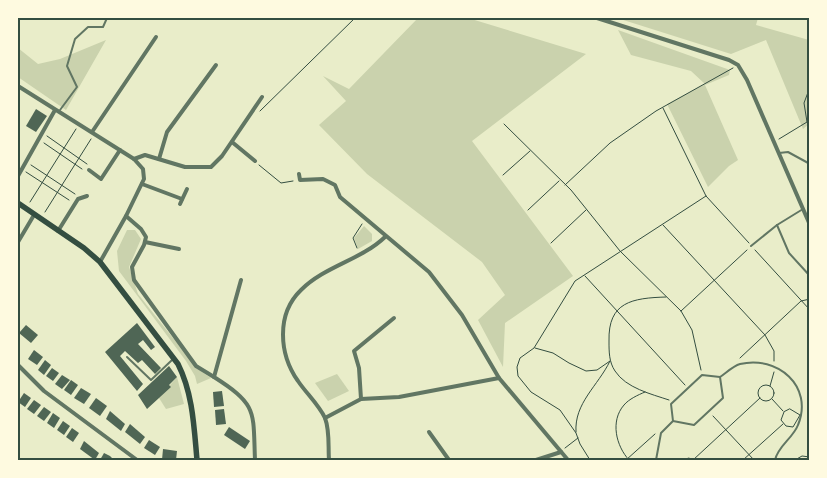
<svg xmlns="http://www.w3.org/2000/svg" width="827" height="478" font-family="Manrope,sans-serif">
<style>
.green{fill:#cad2ad}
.building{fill:#4f6655}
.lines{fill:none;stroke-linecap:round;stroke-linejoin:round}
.path{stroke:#344e41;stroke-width:1}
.service{stroke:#617663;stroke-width:2}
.minor{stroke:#617663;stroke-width:4}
.secondary{stroke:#344e41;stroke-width:5.5}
.neatline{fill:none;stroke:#344e41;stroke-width:2}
</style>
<rect width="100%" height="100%" fill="#e9edc9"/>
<g class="green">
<path d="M418,18H468L586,54L472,141L573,276L505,323L503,367L478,320L505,295L482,262L367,174L319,125L346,101L323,76L349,89Z"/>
<path d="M617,18H758L756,25L809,40V124L803,129L766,40L731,54Z"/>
<path d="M618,30L730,70L729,75L705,85L738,160L729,166L708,187L667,104L705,84L691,71L631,55Z"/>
<path d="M106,40L66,110L18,77V48L38,64L60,59Z"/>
<path d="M364,226L372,234V241L358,249L354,238Z"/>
<path d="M127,230H135L141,239L129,267L138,294L173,338L177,340L196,368L211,378L197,384L195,376L186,361L119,271L117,251Z"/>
<path d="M337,374L349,391L328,401L315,383Z"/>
<path d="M177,377L184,404L166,409L159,398Z"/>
</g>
<g class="building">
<path d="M36,109L47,116L36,132L26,126Z"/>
<path d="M137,323L155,347L151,350L143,340L138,344L161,368L155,374L142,360L138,363L125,351L120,356L143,384L137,391L105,352Z"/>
<path d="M26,325L38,335L31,343L19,333Z"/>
<path d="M34,350L43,357L37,365L28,359Z"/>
<path d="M45,360L51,365L44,375L38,370Z"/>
<path d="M169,366L177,377L169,385L171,387L147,409L138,395Z"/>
<path d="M52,368L59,373L53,381L46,376Z"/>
<path d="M62,375L70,380L62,389L55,384Z"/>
<path d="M71,380L78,385L71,395L64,390Z"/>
<path d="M81,388L91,394L84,404L74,398Z"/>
<path d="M222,391L224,406L214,407L213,392Z"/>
<path d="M24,393L31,398L25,407L18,402Z"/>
<path d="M96,398L107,406L100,416L89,408Z"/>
<path d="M34,400L41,405L34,414L27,409Z"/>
<path d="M44,407L51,412L44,421L37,416Z"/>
<path d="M224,409L226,424L216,425L215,410Z"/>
<path d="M110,411L125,424L121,431L106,419Z"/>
<path d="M53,413L60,418L54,428L47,423Z"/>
<path d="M63,421L70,426L64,435L57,430Z"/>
<path d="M130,424L145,437L140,444L125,432Z"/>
<path d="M229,427L250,441L245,449L224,435Z"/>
<path d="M72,428L79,433L73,442L66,437Z"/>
<path d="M149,440L160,447L155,455L144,448Z"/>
<path d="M84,441L99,453L95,460L80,449Z"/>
<path d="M163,449L177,451L176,460H162Z"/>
<path d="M104,453L110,456L114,460H100Z"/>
</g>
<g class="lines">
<g class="path">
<path d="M663,108L706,196L749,243"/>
<path d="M260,111L355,18"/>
<path d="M504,124L571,190L620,251L681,311L692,330L701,370"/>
<path d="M47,136L87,164"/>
<path d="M779,139L807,122L804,103L810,87"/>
<path d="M44,143L82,169"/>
<path d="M31,165L75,194"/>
<path d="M259,165L281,183L293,181"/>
<path d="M26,172L69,200"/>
<path d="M503,175L530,151"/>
<path d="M565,185L610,143L656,111L733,68"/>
<path d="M30,202L76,129"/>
<path d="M528,210L559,181"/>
<path d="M45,212L91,139"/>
<path d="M663,225L765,335L774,351V361"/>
<path d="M551,243L586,210"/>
<path d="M357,248L353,238L362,224"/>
<path d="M755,250L810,310"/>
<path d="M585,276L685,385"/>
<path d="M666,297C632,298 608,302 609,341C609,352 609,362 615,371C626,388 651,394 669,400"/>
<path d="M681,311L747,250"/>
<path d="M535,348L553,353L569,363L586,371L597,370L610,361"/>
<path d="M740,358L801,301L810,299"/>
<circle cx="766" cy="393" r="8"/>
<path d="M770,386L774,372"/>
<path d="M772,399L783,411"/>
<path d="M790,409L800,415L793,427L786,426L781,420L784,412Z"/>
<path d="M713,416L754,460"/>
<path d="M576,432C574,403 598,386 610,361"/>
<path d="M565,448L578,438"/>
<path d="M590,460L580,444L576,433L560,410L531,392L518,376L517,367L520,358L534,348L575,281L706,196"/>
<path d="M626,460L655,434"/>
<path d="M629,460C616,446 610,421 624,405C629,399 638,395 645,392"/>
<path d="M682,460L689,458L692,460"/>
<path d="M693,460L760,398"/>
<path d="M743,460L783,424"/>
<path d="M795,460L802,456L810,457"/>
</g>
<g class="service">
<path d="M60,110L77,87L67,66L75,39L88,27H103L107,18"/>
<path d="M779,153L788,152L810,164"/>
<path d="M777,225L789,253L810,276"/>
<path d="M751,246L777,225L803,209"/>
<path d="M127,357L151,380L172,360"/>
<path d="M702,375L720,377L723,398L694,425L673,421L671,404Z"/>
<path d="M720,377C726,373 733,366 740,364C777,355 814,386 798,425C793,438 778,446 775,460"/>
<path d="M656,460L661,433L673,421"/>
</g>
<g class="minor">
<path d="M597,18L729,60L738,65L747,80L810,225"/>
<path d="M18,86L134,159L143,169L144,179L126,216L100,262"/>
<path d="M92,132L156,37"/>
<path d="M232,142L255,161"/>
<path d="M134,159L145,155L185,167H211L222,156L262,97"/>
<path d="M159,159L167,132L216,65"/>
<path d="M89,170L101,179L120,150"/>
<path d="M299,174L300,180L323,179L335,185L340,197L429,272L462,315L499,378L568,460"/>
<path d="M18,176L55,110"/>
<path d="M142,184L182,199"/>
<path d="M180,204L187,189"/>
<path d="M126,216L141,229L146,237L144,245L132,267L134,280L196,366L214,377"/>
<path d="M58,231L78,199L87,196"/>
<path d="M18,242L34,215"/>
<path d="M145,242L179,249"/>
<path d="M241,280L214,377C258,405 253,411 255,460"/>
<path d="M18,365L44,391L137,460"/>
<path d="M361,399L359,368L354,351L394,318"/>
<path d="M325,418L361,399L399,397L499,378"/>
<path d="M429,432L449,460"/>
<path d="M315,460H335"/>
<path d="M329,460C328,447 330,431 325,418C319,405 306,393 298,381C279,354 276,314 301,290C325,266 361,260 385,237"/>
<path d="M536,460L561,452"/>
</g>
<path class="secondary" d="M18,203L84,248L100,262L178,364C193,394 194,427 197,460"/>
</g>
<rect width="827" height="478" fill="none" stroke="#fefae0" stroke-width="38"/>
<rect x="19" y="19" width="789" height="440" class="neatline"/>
</svg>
